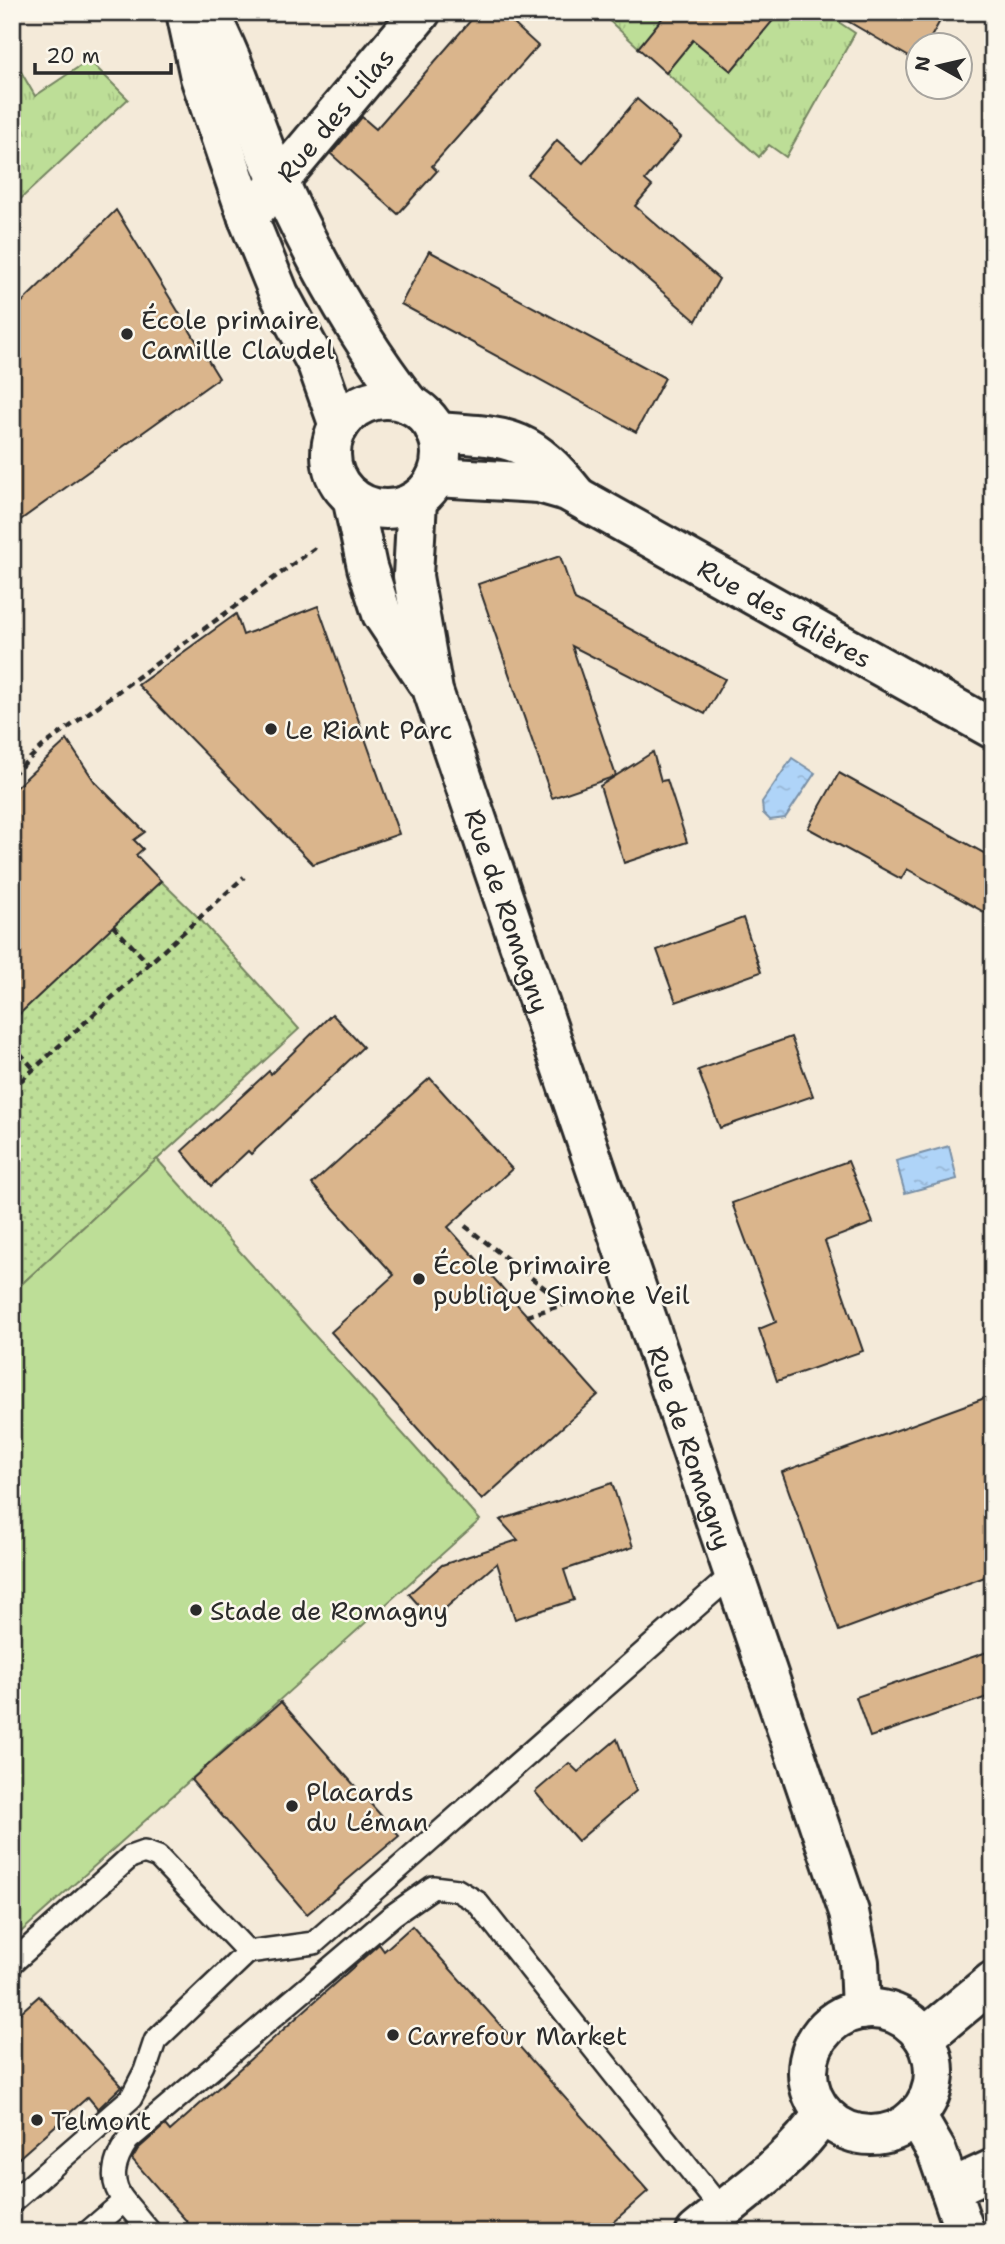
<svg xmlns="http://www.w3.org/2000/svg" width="1005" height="2244" font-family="'Shantell Sans',sans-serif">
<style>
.grass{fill:url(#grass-tufts);stroke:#748461;stroke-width:2}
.park{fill:url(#park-dots);stroke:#748461;stroke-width:2}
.garden{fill:#bdde97;stroke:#748461;stroke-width:2}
.water{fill:url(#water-ripples);stroke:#7a90a6;stroke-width:2}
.building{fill:#dab58c;stroke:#2b2b2b;stroke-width:2}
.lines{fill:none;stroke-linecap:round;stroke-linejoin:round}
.lane-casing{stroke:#2b2b2b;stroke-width:26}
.street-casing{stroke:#2b2b2b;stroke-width:44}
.secondary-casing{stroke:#2b2b2b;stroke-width:44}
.path{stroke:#2b2b2b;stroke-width:4.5;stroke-dasharray:7 5;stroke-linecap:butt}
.lane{stroke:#fbf7ec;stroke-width:21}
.street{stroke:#fbf7ec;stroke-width:38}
.secondary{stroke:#fbf7ec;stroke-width:38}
.poi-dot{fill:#2b2b2b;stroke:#fbf7ec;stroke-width:2.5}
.labels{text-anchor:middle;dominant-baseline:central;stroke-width:5;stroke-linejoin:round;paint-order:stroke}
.street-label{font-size:26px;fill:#2b2b2b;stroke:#fbf7ec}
.poi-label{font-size:26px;fill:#2b2b2b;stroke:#fbf7ec;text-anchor:start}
</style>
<defs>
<pattern id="grass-tufts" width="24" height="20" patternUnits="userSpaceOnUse" patternTransform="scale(1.75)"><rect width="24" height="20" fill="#bdde97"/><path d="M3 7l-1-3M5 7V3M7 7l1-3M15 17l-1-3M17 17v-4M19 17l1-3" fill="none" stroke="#a3bf82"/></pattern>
<pattern id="park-dots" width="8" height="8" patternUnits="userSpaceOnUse" patternTransform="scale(1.75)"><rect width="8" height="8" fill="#bdde97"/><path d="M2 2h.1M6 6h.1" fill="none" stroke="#a3bf82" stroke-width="1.8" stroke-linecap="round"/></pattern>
<pattern id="water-ripples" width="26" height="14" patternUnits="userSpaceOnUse" patternTransform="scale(1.75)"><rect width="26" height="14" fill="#afd4f8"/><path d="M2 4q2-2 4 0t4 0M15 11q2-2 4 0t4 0" fill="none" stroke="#97b6d5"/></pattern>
</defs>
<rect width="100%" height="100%" fill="#f4ead9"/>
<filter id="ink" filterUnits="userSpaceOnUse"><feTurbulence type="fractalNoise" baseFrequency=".0143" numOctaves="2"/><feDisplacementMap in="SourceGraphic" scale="14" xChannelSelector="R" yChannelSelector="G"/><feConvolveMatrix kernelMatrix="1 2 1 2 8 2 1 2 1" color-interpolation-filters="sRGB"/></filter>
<g filter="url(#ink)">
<g class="grass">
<path d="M609,12H846L840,23L855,33L786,157L769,145L759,157L605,17Z"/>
<path d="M12,56L35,96L89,60L128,99L12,207Z"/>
</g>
<path class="park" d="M161,881L199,918L299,1029L12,1293V1021Z"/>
<path class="garden" d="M157,1159L480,1520L12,1940V1293Z"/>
<g class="water">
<path d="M792,758L815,773L785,818L770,820L763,813L762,802Z"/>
<path d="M949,1146L957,1179L905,1193L896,1161Z"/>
</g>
<g class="building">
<path d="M478,12H501L538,46L432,166L437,171L398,214L331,154L362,117L376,129Z"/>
<path d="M659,12H780L731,71L693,40L666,73L638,48L664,16Z"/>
<path d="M832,12H945L926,46H918L916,61Z"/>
<path d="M637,99L681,137L645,180L652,186L635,206L719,279L696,321L528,175L557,140L583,163Z"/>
<path d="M116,210L219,378L12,526V312Z"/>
<path d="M429,251L665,378L636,432L401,304Z"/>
<path d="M560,556L575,600L725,679L705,714L572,646L616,776L552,798L478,584Z"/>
<path d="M318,606L399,834L313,864L138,685L236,614L243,635Z"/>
<path d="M67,740L95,782L145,832L134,840L143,849L136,855L161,881L12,1021V791Z"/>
<path d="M653,752L661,781L667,780L687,842L624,863L600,786Z"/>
<path d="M839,773L993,858V917L907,869L901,879L808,828Z"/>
<path d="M743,918L761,972L676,1002L657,950Z"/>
<path d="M332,1014L363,1047L251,1154L248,1151L211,1186L182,1151L269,1071L271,1074Z"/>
<path d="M791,1037L813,1096L720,1128L698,1070Z"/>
<path d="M430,1078L512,1169L448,1227L598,1395L482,1500L331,1332L394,1275L312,1184Z"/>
<path d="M848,1161L873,1223L825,1241L863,1351L777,1381L759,1329L776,1322L732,1203Z"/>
<path d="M993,1395V1574L839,1631L782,1472Z"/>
<path d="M612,1483L633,1547L564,1570L574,1600L515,1619L497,1563L432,1620L409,1594L442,1565L518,1540L500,1520Z"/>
<path d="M993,1650V1695L870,1737L856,1697Z"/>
<path d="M281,1702L399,1836L307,1914L191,1780Z"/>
<path d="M617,1739L636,1791L578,1841L535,1792L569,1763L578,1772Z"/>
<path d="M412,1926L648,2191L602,2232H196L132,2159L138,2149L165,2125L170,2131L379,1944L384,1951Z"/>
<path d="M39,1996L122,2086L98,2109L88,2097L12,2164V2020Z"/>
</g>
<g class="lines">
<g class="lane-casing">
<g id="lane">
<path d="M12,1963L130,1857L144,1852L158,1857L248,1952L314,1943L734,1573"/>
<path d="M124,2201C108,2181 114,2160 128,2140L393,1915L433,1887L457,1890L477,1902L722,2210"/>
<path d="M12,2202L131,2098L145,2071L155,2041L248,1952"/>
<path d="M88,2232L124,2201L150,2232"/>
</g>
</g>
<g class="street-casing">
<g id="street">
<path id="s1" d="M248,218L421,12"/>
<path d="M436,432C510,437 528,435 576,495"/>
<path id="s2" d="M436,477L539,483L567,491L993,729"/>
<path d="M924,2038L993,1981"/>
<path d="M950,2189L993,2169"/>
<path d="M696,2232C740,2195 791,2162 823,2114"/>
</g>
</g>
<g class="secondary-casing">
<g id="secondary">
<path d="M186,12L200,77L248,218L279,294L317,364L339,426"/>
<path d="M208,12C234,58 247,106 267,155C304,240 352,331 409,404"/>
<circle cx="386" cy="454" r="55"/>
<path d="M352,497L367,567L382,614L426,680"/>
<path id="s3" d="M417,500L413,576L433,691L849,1912L859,1962L861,2010"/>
<circle cx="871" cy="2072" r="63"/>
<path d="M916,2116L937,2152L965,2232"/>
</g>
</g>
<g class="path">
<path d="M12,775L43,746L318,546"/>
<path d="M113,926L150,965"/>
<path d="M12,1044L34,1069"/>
<path d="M12,1089L244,877"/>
<path d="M465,1226L565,1304"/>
<path d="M527,1316L594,1295"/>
</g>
<use href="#lane" class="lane"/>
<use href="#street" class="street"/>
<use href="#secondary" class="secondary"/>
</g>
</g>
<g class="poi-dot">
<circle cx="127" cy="334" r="7"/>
<circle cx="271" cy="729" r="7"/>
<circle cx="419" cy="1279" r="7"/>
<circle cx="196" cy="1610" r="7"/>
<circle cx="292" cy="1806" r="7"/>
<circle cx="393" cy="2035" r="7"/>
<circle cx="37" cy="2120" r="7"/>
</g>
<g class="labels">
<g class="street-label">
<text stroke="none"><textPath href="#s1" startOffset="135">Rue des Lilas</textPath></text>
<text stroke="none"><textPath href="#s2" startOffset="382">Rue des Glières</textPath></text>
<text stroke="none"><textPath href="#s3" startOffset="425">Rue de Romagny</textPath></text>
<text stroke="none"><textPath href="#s3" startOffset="992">Rue de Romagny</textPath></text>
</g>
<g class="poi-label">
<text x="141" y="319">École primaire<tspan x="141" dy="30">Camille Claudel</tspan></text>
<text x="285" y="729">Le Riant Parc</text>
<text x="433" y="1264">École primaire<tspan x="433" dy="30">publique Simone Veil</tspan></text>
<text x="210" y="1610">Stade de Romagny</text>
<text x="306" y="1791">Placards<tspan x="306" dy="30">du Léman</tspan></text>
<text x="407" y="2035">Carrefour Market</text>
<text x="51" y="2120">Telmont</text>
</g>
</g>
<rect width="1005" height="2244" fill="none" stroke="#fbf7ec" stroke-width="42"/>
<rect x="21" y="21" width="963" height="2202" fill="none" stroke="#2b2b2b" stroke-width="2.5" filter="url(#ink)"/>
<g transform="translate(939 66) rotate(278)"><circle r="33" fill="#fbf7ec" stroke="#a8a59f" stroke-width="2"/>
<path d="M0-5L12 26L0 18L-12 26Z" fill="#2b2b2b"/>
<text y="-10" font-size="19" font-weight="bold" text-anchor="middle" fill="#2b2b2b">N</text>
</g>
<path d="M35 63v10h136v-10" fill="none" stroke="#2b2b2b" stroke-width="3.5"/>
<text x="46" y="63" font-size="21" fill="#2b2b2b" stroke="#fbf7ec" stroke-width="5" paint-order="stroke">20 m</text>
</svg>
